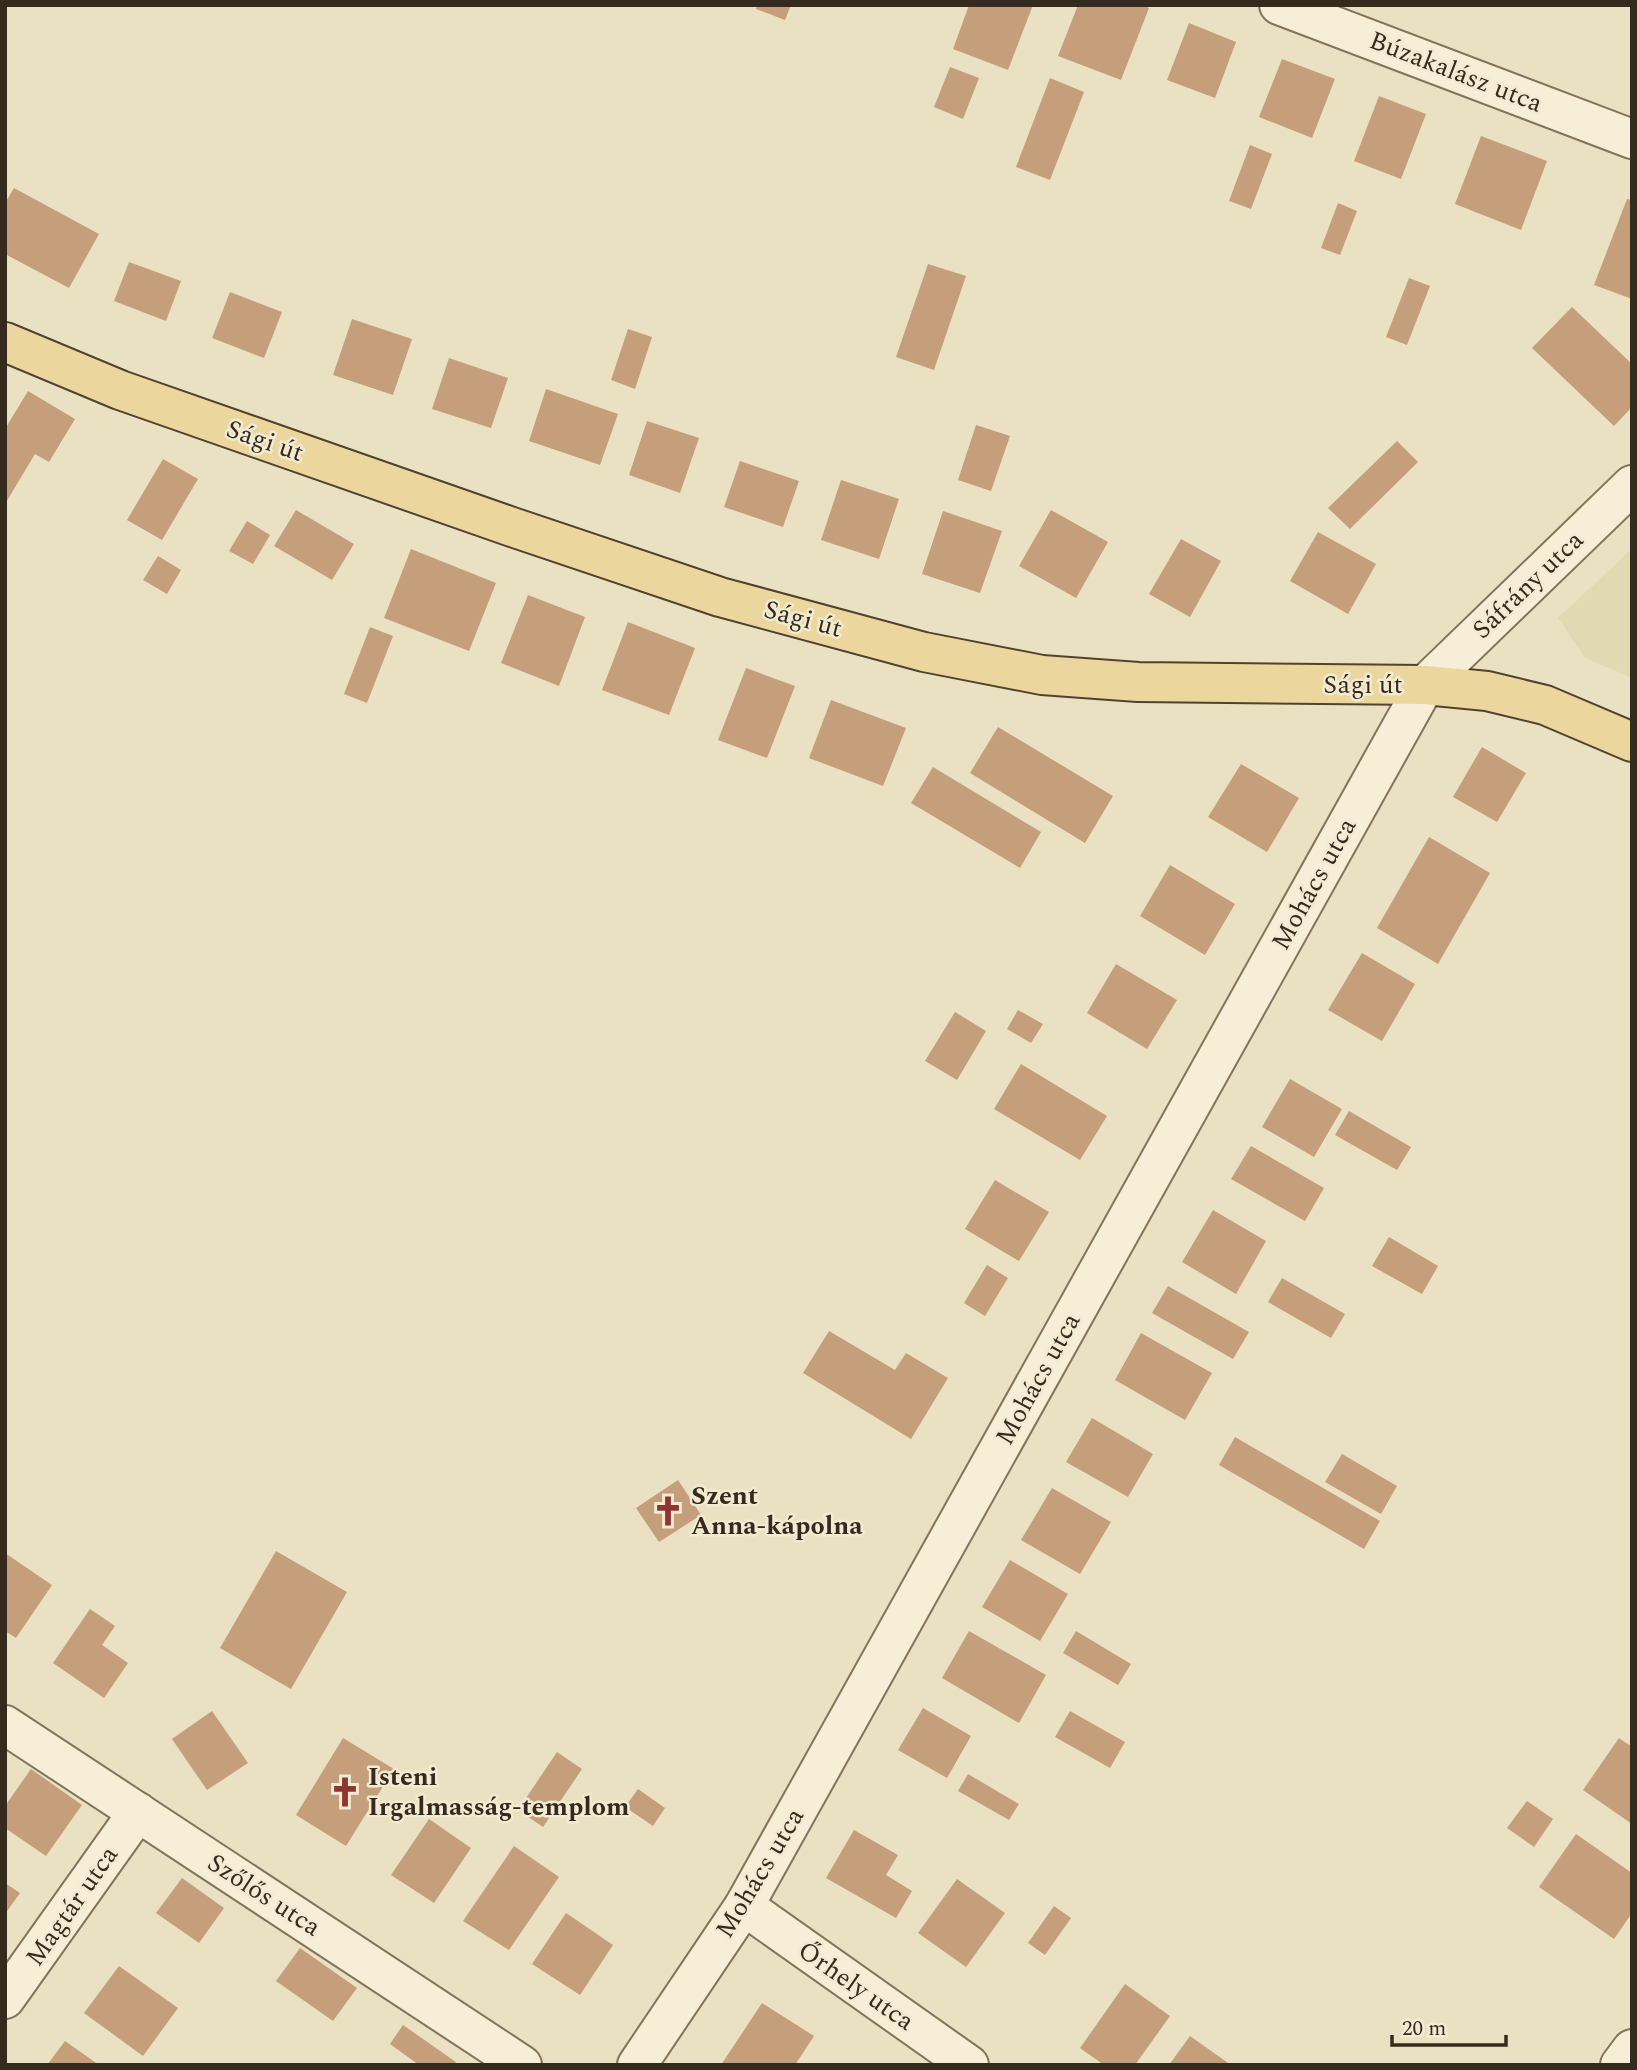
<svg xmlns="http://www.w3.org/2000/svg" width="1637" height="2070" font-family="Spectral,serif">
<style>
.farmland{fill:#dfdab1}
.building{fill:#c59e7c}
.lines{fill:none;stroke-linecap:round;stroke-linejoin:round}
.minor-casing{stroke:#83735c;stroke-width:42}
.major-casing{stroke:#51412f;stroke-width:42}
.minor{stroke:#f6eed6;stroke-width:38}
.major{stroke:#ebd79e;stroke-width:38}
.labels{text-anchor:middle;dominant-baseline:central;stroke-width:5;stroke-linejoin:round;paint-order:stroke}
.street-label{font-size:26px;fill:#342a1e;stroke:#f2ebd2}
.poi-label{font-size:26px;font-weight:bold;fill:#342a1e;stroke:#f2ebd2;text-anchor:start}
</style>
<rect width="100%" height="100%" fill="#eae1c3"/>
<!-- farmland -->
<path class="farmland" d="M1632,549V678L1585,658L1558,618Z"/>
<!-- building -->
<g class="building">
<path d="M757,5H791L785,20L756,9Z"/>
<path d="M969,5H1033L1008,70L953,49Z"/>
<path d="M1078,5H1143L1149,8L1121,80L1058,56Z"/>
<path d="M1189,23L1236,42L1215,98L1167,80Z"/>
<path d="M1282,59L1335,79L1312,138L1259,117Z"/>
<path d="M950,67L979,78L963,119L934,107Z"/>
<path d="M1050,78L1084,92L1050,180L1016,167Z"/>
<path d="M1379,96L1426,114L1401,179L1354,161Z"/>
<path d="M1481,136L1547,161L1521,230L1455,204Z"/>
<path d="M1250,145L1272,154L1251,209L1229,201Z"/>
<path d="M14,188L99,234L69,288L5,254V203Z"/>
<path d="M1627,199L1632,200V299L1594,285Z"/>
<path d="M1338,203L1357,211L1340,255L1321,248Z"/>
<path d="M129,262L181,281L166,321L114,301Z"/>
<path d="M928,264L966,276L934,370L896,357Z"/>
<path d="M1409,278L1430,286L1407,345L1386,337Z"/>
<path d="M230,292L282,312L264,358L212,338Z"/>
<path d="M1572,307L1632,364V407L1614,426L1532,348Z"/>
<path d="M352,319L412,339L393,395L333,375Z"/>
<path d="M628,329L652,337L635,389L611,380Z"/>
<path d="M449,358L508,378L491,428L432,409Z"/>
<path d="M546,389L618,414L600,465L529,441Z"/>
<path d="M28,391L75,419L49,462L35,454L5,504V429Z"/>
<path d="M647,421L699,438L680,493L629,475Z"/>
<path d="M976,425L1010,436L991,491L958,480Z"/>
<path d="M1397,441L1418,462L1350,529L1328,508Z"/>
<path d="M163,459L198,479L162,540L127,520Z"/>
<path d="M740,461L799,481L783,527L724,507Z"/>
<path d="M841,480L899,499L879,559L821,540Z"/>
<path d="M296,510L354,544L332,580L274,546Z"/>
<path d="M1051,510L1108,542L1076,598L1019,566Z"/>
<path d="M943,511L1002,531L980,593L922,574Z"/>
<path d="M247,521L270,535L253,564L229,551Z"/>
<path d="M1318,532L1376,564L1348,614L1290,581Z"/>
<path d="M1181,539L1221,561L1190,617L1149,594Z"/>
<path d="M411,549L496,583L469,651L384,618Z"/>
<path d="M158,556L181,570L167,594L143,580Z"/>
<path d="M528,595L585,617L559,686L501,663Z"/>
<path d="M628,622L695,648L669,715L602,690Z"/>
<path d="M370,627L393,636L367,703L344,694Z"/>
<path d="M746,668L795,686L767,758L718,740Z"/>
<path d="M831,700L906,728L883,786L809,758Z"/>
<path d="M998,727L1113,796L1085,843L970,773Z"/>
<path d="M1482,747L1526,773L1497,822L1453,797Z"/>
<path d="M1241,764L1299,798L1267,852L1208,817Z"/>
<path d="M933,767L1041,832L1020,868L911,803Z"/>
<path d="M1429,837L1490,873L1438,964L1377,928Z"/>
<path d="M1170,865L1235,904L1205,955L1140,916Z"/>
<path d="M1362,953L1415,984L1382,1041L1328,1010Z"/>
<path d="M1116,964L1177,1000L1147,1049L1087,1013Z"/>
<path d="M1018,1010L1043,1024L1031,1043L1007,1029Z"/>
<path d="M955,1012L986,1031L957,1080L925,1061Z"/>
<path d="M1021,1064L1107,1116L1080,1160L994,1109Z"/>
<path d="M1290,1079L1342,1109L1314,1157L1262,1127Z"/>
<path d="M1349,1111L1411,1147L1397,1170L1335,1135Z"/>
<path d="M1251,1146L1324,1188L1305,1221L1231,1179Z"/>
<path d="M995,1180L1049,1212L1019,1261L965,1229Z"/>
<path d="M1213,1210L1266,1241L1236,1294L1182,1262Z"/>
<path d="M1389,1237L1438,1266L1422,1294L1372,1266Z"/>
<path d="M987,1265L1008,1278L985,1316L964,1303Z"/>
<path d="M1282,1278L1345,1314L1331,1338L1268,1302Z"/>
<path d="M1168,1286L1249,1332L1233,1359L1152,1313Z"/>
<path d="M829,1331L895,1370L906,1353L948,1378L911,1439L803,1373Z"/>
<path d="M1141,1333L1212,1373L1185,1420L1115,1380Z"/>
<path d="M1092,1418L1153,1454L1128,1497L1066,1462Z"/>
<path d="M1235,1437L1380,1521L1364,1549L1219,1465Z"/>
<path d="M1342,1454L1397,1486L1381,1514L1325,1482Z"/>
<path d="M678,1480L701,1515L659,1542L636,1508Z"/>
<path d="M1052,1488L1111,1522L1080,1574L1021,1540Z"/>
<path d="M276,1551L347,1592L291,1689L220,1648Z"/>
<path d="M5,1553L52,1585L16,1638L5,1631Z"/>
<path d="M1010,1560L1068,1594L1040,1641L982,1607Z"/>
<path d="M90,1609L115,1626L102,1645L128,1663L104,1698L53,1663Z"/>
<path d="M969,1631L1046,1675L1019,1723L942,1678Z"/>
<path d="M1076,1631L1131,1664L1118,1685L1063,1653Z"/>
<path d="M923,1708L971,1736L947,1778L898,1750Z"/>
<path d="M212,1711L248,1763L207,1790L172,1739Z"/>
<path d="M1070,1711L1125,1742L1110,1768L1055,1737Z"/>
<path d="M343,1738L394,1769L346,1846L296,1815Z"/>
<path d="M1619,1738L1632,1747V1824L1583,1790Z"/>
<path d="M557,1752L582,1769L543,1827L518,1810Z"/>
<path d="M31,1769L82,1805L46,1856L5,1828V1806Z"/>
<path d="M968,1774L1019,1804L1009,1820L958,1791Z"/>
<path d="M638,1789L665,1808L653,1826L625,1807Z"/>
<path d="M1527,1801L1553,1819L1534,1847L1507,1828Z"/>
<path d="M429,1819L471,1848L434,1903L391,1875Z"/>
<path d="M854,1830L898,1855L886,1875L912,1891L896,1918L826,1878Z"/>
<path d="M1576,1834L1632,1873V1913L1614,1939L1539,1887Z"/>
<path d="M514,1846L559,1877L509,1950L463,1921Z"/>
<path d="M182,1878L224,1908L199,1943L156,1913Z"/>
<path d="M957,1879L1005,1913L966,1967L918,1933Z"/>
<path d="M5,1883L20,1893L5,1914Z"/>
<path d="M1054,1906L1071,1918L1045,1955L1028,1943Z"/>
<path d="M566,1913L613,1945L580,1995L532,1964Z"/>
<path d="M300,1948L357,1988L333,2021L276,1981Z"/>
<path d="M119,1966L178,2008L143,2056L84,2013Z"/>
<path d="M1125,1984L1170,2016L1135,2065H1104L1080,2048Z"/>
<path d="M762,2003L814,2036L795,2065H721Z"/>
<path d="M403,2025L456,2062L454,2065H419L390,2044Z"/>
<path d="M1190,2036L1231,2065H1169Z"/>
<path d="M65,2041L99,2065H47Z"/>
</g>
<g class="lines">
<!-- minor casing -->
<g class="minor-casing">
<g id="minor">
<path d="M1279,5L1632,139"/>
<path d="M5,1725L522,2065"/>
<path d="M744,1906L969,2065"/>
<path d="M5,1999L138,1812"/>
<path d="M637,2065L744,1906L1425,685L1632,485"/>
<path d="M1620,2065L1632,2049"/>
</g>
</g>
<!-- major casing -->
<g class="major-casing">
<path id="major" d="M5,342L120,390L512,527L720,597L924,652L1042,675L1138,682L1425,685L1487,691L1545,705L1632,742"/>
</g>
<!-- minor -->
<use href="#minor" class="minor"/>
<!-- major -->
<use href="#major" class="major"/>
</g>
<!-- icons -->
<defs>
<g id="church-bare" transform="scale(2.415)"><path d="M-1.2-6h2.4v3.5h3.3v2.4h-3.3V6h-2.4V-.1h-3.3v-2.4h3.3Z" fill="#8d3530" stroke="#f2ebd2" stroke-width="2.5" paint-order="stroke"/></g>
</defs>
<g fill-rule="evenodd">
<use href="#church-bare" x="668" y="1511"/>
<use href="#church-bare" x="345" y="1792"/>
</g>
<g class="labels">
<!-- street labels -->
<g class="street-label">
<text transform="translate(1456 72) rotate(21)">Búzakalász utca</text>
<text transform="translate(265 441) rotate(19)">Sági út</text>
<text transform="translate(1528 585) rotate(-44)">Sáfrány utca</text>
<text transform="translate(803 619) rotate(15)">Sági út</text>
<text x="1363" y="685">Sági út</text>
<text transform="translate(1314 884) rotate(-61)">Mohács utca</text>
<text transform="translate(1038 1379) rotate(-61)">Mohács utca</text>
<text transform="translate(760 1873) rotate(-59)">Mohács utca</text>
<text transform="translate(264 1895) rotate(33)">Szőlős utca</text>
<text transform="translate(72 1906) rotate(-55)">Magtár utca</text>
<text transform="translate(856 1986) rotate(35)">Őrhely utca</text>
</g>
<!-- poi labels -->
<g class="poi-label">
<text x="691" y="1496">Szent<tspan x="691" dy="30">Anna-kápolna</tspan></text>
<text x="368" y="1777">Isteni<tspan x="368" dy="30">Irgalmasság-templom</tspan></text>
</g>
</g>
<!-- border -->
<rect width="1637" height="2070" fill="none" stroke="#342a1e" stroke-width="14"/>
<!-- scale -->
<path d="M1392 2035v10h114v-10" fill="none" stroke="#342a1e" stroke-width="3.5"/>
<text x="1402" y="2035" font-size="21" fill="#342a1e" stroke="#f2ebd2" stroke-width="5" paint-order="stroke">20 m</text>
</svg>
